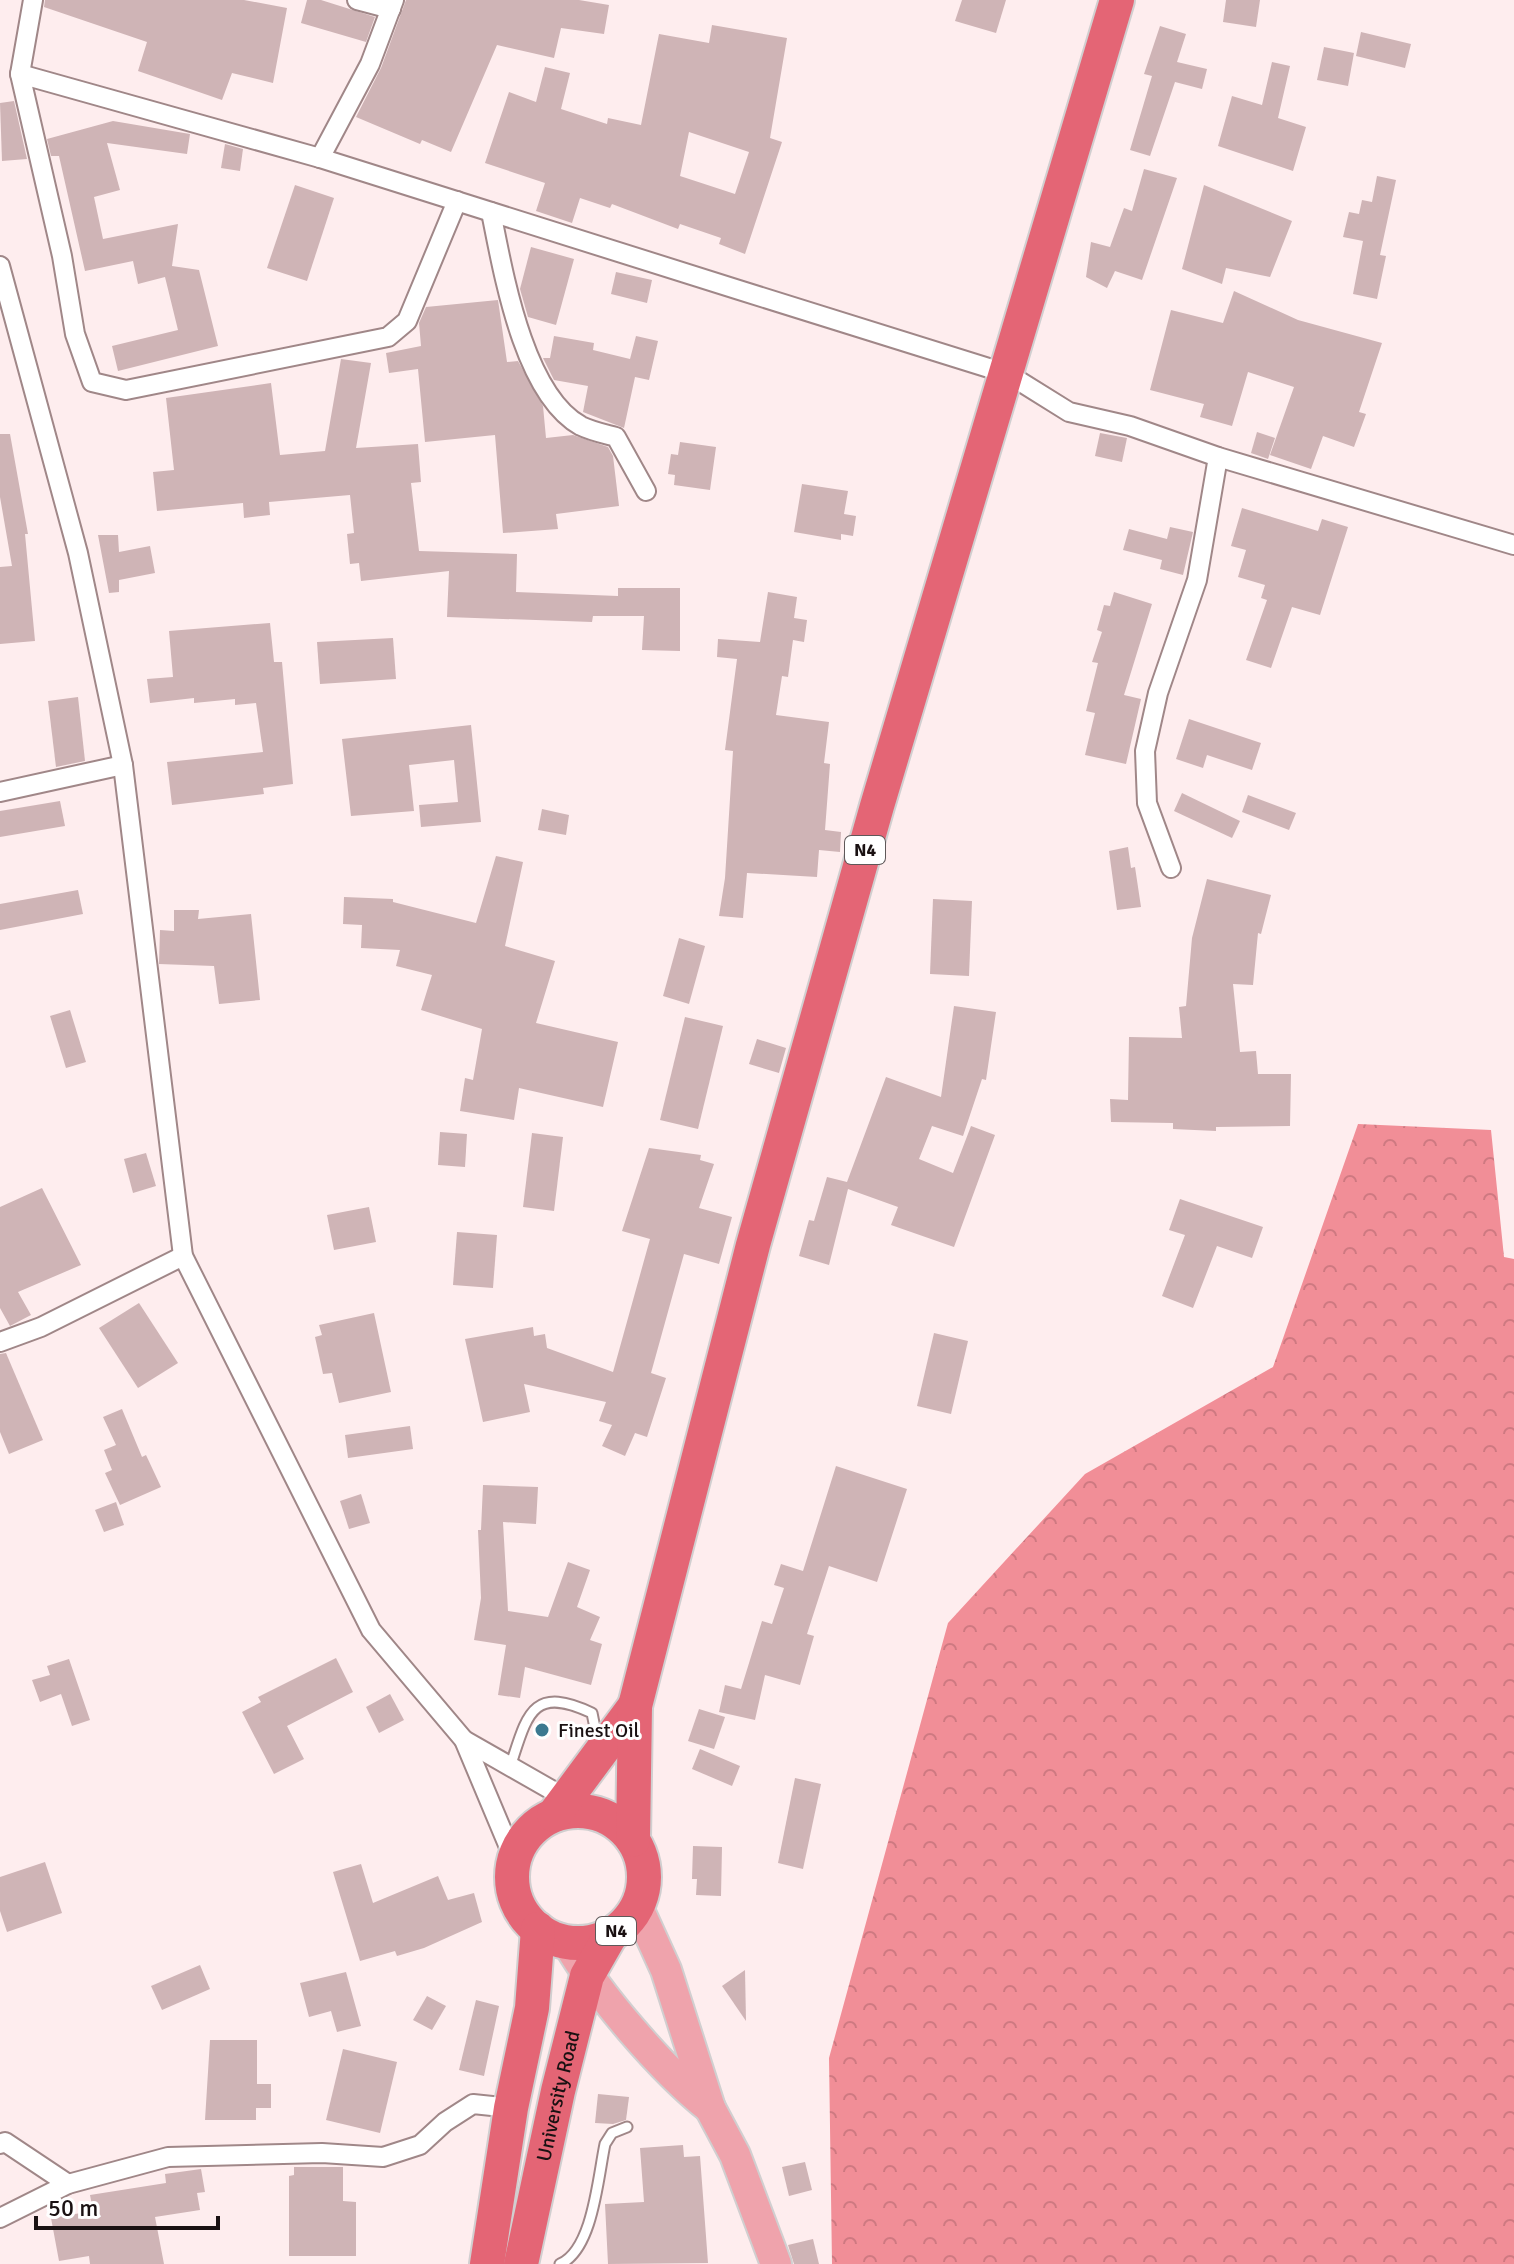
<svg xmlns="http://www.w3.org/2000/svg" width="1514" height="2264" font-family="Signika,sans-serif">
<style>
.forest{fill:url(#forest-crowns)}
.building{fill:#cfb4b6;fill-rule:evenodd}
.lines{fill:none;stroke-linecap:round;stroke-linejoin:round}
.lane-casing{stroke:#a08788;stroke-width:13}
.street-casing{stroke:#a08788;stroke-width:22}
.primary-casing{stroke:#d1cfd0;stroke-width:34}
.highway-casing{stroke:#d1cfd0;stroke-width:38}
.lane{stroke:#fff;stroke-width:9}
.street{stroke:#fff;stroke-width:18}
.primary{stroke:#efa3ac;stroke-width:30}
.highway{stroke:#e46575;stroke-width:34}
.poi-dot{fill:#3c7990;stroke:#fff;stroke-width:3}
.labels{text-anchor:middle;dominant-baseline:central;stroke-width:6;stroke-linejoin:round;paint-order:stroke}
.shield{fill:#fff;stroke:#5f5859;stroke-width:2}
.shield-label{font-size:18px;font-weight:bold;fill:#1a1112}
.poi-label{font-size:20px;fill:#1a1112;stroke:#fff;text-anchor:start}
.street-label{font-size:20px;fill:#1a1112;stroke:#fff}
</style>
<defs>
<pattern id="forest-crowns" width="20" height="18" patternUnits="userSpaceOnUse" patternTransform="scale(2)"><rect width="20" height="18" fill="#f18e97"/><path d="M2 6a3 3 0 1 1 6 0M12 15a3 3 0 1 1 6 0" fill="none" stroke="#ce7981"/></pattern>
</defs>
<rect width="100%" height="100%" fill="#feedee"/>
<!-- forest -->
<path class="forest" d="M1358,1124L1491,1130L1504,1257L1514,1259V2264H832L829,2058L948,1623L1085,1474L1273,1367Z"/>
<!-- building -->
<g class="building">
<path d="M45,0H244L287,8L273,83L232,73L222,100L138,71L147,42L44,7Z"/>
<path d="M307,0H321L375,17L366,42L301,23Z"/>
<path d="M406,0H579L609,5L604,34L561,28L554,58L497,45L451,152L422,140L420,144L356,117L381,68Z"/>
<path d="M962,0H1006L996,33L955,21Z"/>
<path d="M1226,0H1260L1256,27L1223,22Z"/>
<path d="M712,25L787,38L770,138L782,142L745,254L719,244L721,238L680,224L678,229L612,204L610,208L580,198L572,223L536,211L545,183L485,163L509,92L536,102L545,67L570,73L561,109L607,124L608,118L641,125L659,34L709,43ZM689,132L749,152L735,194L680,176Z"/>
<path d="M1160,26L1186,34L1177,62L1207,69L1202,89L1175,82L1150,156L1130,150L1152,76L1144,74Z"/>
<path d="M1361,32L1411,44L1405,68L1356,56Z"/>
<path d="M1324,47L1354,53L1348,86L1317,80Z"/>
<path d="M1272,62L1290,66L1278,118L1306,127L1293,171L1218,146L1232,96L1262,105Z"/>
<path d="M14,101L27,159L2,161L0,103Z"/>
<path d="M113,121L190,134L187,154L107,143L120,190L94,197L103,239L178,224L172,266L199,270L218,346L118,371L112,346L178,330L165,277L138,284L133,261L85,271L59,156H51L47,139Z"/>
<path d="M225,144L243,149L240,171L221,168Z"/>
<path d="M1144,169L1177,178L1142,280L1115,271L1107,288L1086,277L1091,242L1110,247L1124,208L1132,211Z"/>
<path d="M1377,176L1396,180L1380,255L1386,256L1377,299L1353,294L1363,241L1343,237L1349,212L1359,214L1362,200L1372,202Z"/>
<path d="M295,185L334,198L307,281L267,268Z"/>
<path d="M1204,185L1292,221L1270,277L1226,268L1222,284L1182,269Z"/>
<path d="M531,247L574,259L556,325L528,317L520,289Z"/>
<path d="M616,272L652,280L647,303L611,294Z"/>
<path d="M1234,291L1298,320L1382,343L1359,412L1366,414L1354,447L1323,436L1311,469L1270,455L1294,387L1248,372L1232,426L1200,417L1204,404L1150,390L1171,310L1223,323Z"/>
<path d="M498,300L507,362L518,361L543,406L546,438L573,435L608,447L613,456L619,506L556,514L558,529L503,533L495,435L425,442L418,369L389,373L386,353L421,346L419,323L426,307Z"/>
<path d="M554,336L594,343L593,350L630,359L636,336L658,341L649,380L635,377L624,428L583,412L588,386L554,380L543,358H550Z"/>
<path d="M341,359L371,363L356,448L418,444L421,482L411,483L419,551L517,554L516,592L618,596V588H680V651L642,650L644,616H593L592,622L447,617L449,571L361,581L359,563L350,564L347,534L354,533L350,495L269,502L270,515L244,518L243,503L157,511L153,472L174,470L166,398L271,383L280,455L325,451Z"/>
<path d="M1257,432L1275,438L1268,459L1251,453Z"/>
<path d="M1100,433L1127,438L1122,462L1095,456Z"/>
<path d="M0,434H10L28,534H25L35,641L0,644V567L12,566L0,497Z"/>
<path d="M680,442L716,447L710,490L674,485L675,475L668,474L671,454L678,455Z"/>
<path d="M802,484L848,491L844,514L856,516L853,536L841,534V540L794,532Z"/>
<path d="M1242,508L1318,531L1322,519L1348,527L1320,615L1292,607L1271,668L1246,660L1267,600L1261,598L1265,585L1238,577L1246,550L1231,546Z"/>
<path d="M1170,527L1193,532L1183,575L1160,569L1162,560L1123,550L1129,529L1167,539Z"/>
<path d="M98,535H118L119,552L150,546L155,573L119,580V592L109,593Z"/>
<path d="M768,592L797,597L794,618L807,620L804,642L793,640L788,677L782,676L776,715L829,722L824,763L830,764L825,830L841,832L840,852L819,850L817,877L747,873L743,918L719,916L725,878L733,751L725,750L737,659L717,657L718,639L760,642Z"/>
<path d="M1114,592L1152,604L1124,695L1141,699L1126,764L1085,755L1095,713L1086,711L1098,663L1092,662L1102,632L1097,630L1104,605L1110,606Z"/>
<path d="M270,623L274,662H282L293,784L263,788L264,794L172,805L167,762L263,752L256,703L235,705V699L194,703V698L150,703L147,679L173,677L169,631Z"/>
<path d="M393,638L396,679L320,684L317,642Z"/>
<path d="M78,697L85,761L56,767L48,701Z"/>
<path d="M1189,719L1261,743L1252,770L1207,755L1203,768L1176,759Z"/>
<path d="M471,725L481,822L421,827L419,805L458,802L454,760L409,765L414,811L351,816L342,739Z"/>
<path d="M1182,793L1240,821L1232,838L1174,811Z"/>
<path d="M1248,795L1296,813L1289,830L1242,812Z"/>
<path d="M60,801L65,826L0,837V811Z"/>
<path d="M542,809L569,815L566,835L538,830Z"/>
<path d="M1128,847L1131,868L1135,867L1141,907L1117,910L1109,851Z"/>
<path d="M496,856L523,862L505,946L555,961L536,1023L618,1042L603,1107L519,1088L514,1120L460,1111L465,1078L473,1080L482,1029L421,1010L432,975L396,966L400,950L361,948L362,925L343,924L344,897L393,899V902L476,923Z"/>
<path d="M1207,879L1271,895L1261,934L1258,933L1253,985L1233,984L1240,1052L1256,1051L1258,1074H1291L1290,1126L1216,1127V1131L1173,1129V1123L1111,1122L1110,1099L1128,1100L1129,1037L1182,1038L1179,1007L1186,1006L1192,938Z"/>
<path d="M78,890L83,914L0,930V904Z"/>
<path d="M933,899L972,901L969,976L930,974Z"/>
<path d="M174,910H199L198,919L251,914L260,1000L219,1004L214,966L159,964L160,930L174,931Z"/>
<path d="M679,938L705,946L689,1004L663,996Z"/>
<path d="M954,1006L996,1012L986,1080L982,1079L963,1136L932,1126L919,1159L953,1173L971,1126L995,1135L954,1247L891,1225L898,1207L848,1189L829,1265L799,1256L809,1220L814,1221L827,1177L847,1182L886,1077L941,1097Z"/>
<path d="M70,1010L86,1062L66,1068L50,1016Z"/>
<path d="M685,1017L723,1026L698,1129L660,1120Z"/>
<path d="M757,1039L786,1048L779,1073L749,1064Z"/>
<path d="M440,1132L467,1134L465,1167L438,1165Z"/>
<path d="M532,1133L563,1137L554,1211L523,1207Z"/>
<path d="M649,1148L701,1155L700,1160L714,1164L699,1208L732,1217L719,1264L684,1254L651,1373L666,1378L647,1437L635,1433L625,1456L602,1446L612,1425L599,1421L606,1402L524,1384L530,1412L483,1422L465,1339L533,1327L534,1336L545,1334L547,1348L613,1372L650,1239L622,1231Z"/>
<path d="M146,1153L156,1186L133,1193L124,1159Z"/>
<path d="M42,1188L81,1265L18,1292L31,1315L10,1326L0,1308V1207Z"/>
<path d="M1180,1199L1263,1227L1252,1258L1217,1246L1193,1308L1162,1296L1185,1235L1169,1230Z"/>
<path d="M369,1207L376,1242L334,1250L327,1215Z"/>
<path d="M457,1232L497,1235L493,1288L453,1285Z"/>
<path d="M139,1303L178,1363L138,1388L99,1328Z"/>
<path d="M374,1313L391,1392L339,1403L332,1373L323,1374L315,1337L322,1335L319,1325Z"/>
<path d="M934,1333L968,1341L951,1414L917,1406Z"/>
<path d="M6,1353L43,1440L9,1454L0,1432V1354Z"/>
<path d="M122,1409L142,1457L146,1455L161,1487L120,1505L105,1473L112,1470L104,1450L116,1445L103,1417Z"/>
<path d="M410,1426L413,1449L348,1458L345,1435Z"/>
<path d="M836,1466L907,1489L877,1582L829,1566L807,1634L814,1636L800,1685L765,1675L755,1720L719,1712L725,1685L741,1689L762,1621L772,1624L784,1588L774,1585L781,1564L803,1571Z"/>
<path d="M483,1485L538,1487L536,1524L503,1522L508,1611L548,1617L568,1562L590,1570L577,1607L600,1617L590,1640L602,1644L591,1685L525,1667L520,1698L498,1695L506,1645L474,1640L481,1598L478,1530H481Z"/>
<path d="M361,1494L370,1523L349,1529L340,1501Z"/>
<path d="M116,1502L124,1525L104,1532L95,1510Z"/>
<path d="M336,1658L353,1692L287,1726L304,1759L274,1774L242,1712L261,1702L258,1697Z"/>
<path d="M69,1659L90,1720L72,1726L61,1694L40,1702L32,1680L50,1675L47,1666Z"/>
<path d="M390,1694L404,1720L379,1733L366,1707Z"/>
<path d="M699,1709L725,1717L714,1749L688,1741Z"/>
<path d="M700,1749L740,1766L732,1786L692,1769Z"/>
<path d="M795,1778L821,1784L803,1869L778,1863Z"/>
<path d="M693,1846L722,1847L721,1896L696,1895L697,1879H692Z"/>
<path d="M45,1862L62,1913L7,1932L0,1911V1877Z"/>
<path d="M361,1864L373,1903L438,1876L448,1900L474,1893L482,1922L424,1948L397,1956L395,1951L360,1961L333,1872Z"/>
<path d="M200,1965L210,1989L162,2010L151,1986Z"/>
<path d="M745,1970L746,2021L722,1986Z"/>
<path d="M346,1972L361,2026L337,2032L331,2011L309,2017L300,1983Z"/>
<path d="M427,1996L446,2006L432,2030L413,2020Z"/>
<path d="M476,2000L499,2006L484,2076L459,2070Z"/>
<path d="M210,2040H257V2084H271V2108H256V2120H205Z"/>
<path d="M343,2049L397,2062L380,2133L326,2120Z"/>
<path d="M598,2094L629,2097L626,2120L613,2124L595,2123Z"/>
<path d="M683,2145L684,2157L700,2156L708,2263L608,2264L605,2204L644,2202L640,2148Z"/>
<path d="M805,2162L812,2190L789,2196L782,2167Z"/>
<path d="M294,2167H343V2201L356,2202V2256H289V2176L294,2175Z"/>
<path d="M201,2169L205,2192L197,2193L200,2210L155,2217L164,2264H90L89,2256L59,2261L51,2218L93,2211L90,2195L166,2183L165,2174Z"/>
<path d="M813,2239L819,2264H794L788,2245Z"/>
</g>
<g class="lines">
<!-- lane casing -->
<g class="lane-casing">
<g id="lane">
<path d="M510,1767C527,1716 531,1684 592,1713L597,1738"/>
<path d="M560,2264C593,2250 598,2177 605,2144L612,2133L627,2127"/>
</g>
</g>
<!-- street casing -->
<g class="street-casing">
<g id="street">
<path d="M33,0L20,74L62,256L75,334L92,382L126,390L388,337L407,321L457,201"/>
<path d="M357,0L391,9"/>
<path d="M20,74L320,158L739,290L1008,374L1069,412L1130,426L1218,457L1514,545"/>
<path d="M320,158L370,64L394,0"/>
<path d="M491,212C503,271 523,394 581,426C591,431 605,434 616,437L646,491"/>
<path d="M0,266L78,553L123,765L183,1256L371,1630L464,1740L514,1859"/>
<path d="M0,792L123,765"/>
<path d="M1171,868L1147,803L1145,751L1158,693L1197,580L1218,457"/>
<path d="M0,1342L41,1327L183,1256"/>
<path d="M464,1740L590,1812"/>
<path d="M0,2144L5,2142L68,2184"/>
<path d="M0,2218L68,2184L168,2157L322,2153L383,2157L420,2145L445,2122L473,2104L511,2108"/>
</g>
</g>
<!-- primary casing -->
<g class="primary-casing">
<g id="primary">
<path d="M637,1906L666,1970L710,2108L735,2155L776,2264"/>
<path d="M567,1942C598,1995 662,2070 710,2108"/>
</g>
</g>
<!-- highway casing -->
<g class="highway-casing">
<g id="highway">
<circle cx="578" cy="1877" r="66"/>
<path d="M554,1815L635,1706"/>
<path d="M633,1840L635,1706L753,1245L877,806L1117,0"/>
<path d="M487,2264L511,2108L532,2008L538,1929"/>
<path id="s1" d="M521,2264L558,2091L587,1976L611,1934"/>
</g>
</g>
<!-- lane -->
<use href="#lane" class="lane"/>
<!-- street -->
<use href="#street" class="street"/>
<!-- primary -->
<use href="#primary" class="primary"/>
<!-- highway -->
<use href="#highway" class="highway"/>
</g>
<!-- markers -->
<circle class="poi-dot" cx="542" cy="1730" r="8"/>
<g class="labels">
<!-- shield labels -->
<g class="shield">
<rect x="845" y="836" width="40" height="28" rx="6"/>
<rect x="596" y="1917" width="40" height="28" rx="6"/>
</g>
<g class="shield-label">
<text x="865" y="850">N4</text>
<text x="616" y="1931">N4</text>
</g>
<!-- poi labels -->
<g class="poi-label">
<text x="558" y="1730">Finest Oil</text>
</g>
<!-- street labels -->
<g class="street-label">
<text stroke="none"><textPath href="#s1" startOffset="172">University Road</textPath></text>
</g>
</g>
<!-- scale -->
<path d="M36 2216v12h182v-12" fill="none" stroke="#1a1112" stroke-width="4"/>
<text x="48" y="2216" font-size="24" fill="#1a1112" stroke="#ffffff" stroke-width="6" paint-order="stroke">50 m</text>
</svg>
